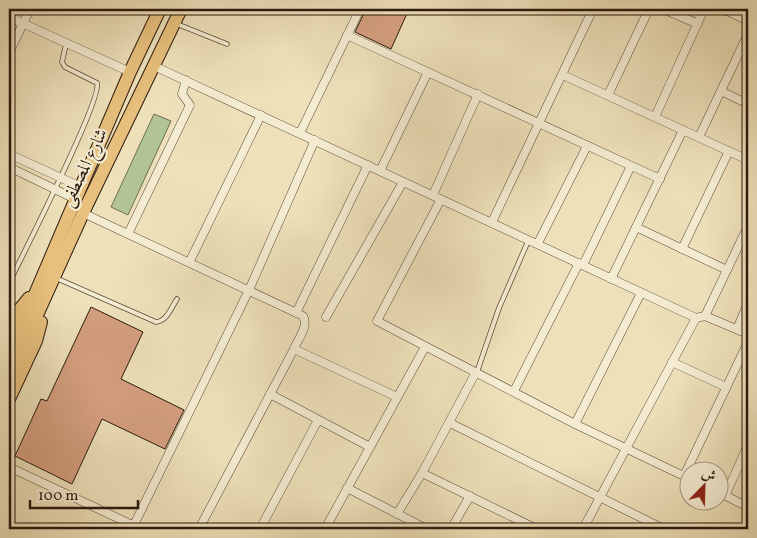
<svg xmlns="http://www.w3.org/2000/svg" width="757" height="538" font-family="Vollkorn,Amiri,serif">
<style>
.green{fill:#b2c495;stroke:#6e6e52}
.building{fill:#d49f7f;stroke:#2b190f}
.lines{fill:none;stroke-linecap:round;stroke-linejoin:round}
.service-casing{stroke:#5c4b3a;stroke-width:5.5}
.minor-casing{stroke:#5c4b3a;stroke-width:9}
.trunk-casing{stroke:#2b190f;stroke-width:14}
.service{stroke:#f4ecd2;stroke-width:4}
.minor{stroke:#f4ecd2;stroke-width:8}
.trunk{stroke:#e7c07d;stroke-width:12}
.labels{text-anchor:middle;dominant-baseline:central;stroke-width:4.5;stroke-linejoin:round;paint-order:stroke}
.street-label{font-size:18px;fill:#2b190f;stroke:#f4ecd2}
</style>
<rect width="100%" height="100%" fill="#eee1ba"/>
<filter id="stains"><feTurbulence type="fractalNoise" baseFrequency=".004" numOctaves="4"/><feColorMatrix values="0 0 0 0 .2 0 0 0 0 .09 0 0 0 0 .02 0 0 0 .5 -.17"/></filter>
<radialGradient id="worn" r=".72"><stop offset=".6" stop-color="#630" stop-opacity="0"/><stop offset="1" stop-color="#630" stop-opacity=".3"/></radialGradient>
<!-- green -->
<path class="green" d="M154,114L171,121L128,215L111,207Z"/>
<!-- building -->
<g class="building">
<path d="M366,9H409L391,49L355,32Z"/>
<path d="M91,307L143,332L121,379L184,410L165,449L102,419L72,484L15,456L41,399L47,401Z"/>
</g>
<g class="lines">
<!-- service casing -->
<g class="service-casing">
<g id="service">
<path d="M177,24L227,44"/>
<path d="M56,278L156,322C167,321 171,308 177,299"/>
<path d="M9,283C21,258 103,98 97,83L65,67L62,62L66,44"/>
<path d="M477,372L499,308L529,239"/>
</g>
</g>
<!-- minor casing -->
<g class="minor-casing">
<g id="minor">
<path d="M663,9L698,24"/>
<path d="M723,9L748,21"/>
<path d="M9,17L130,72"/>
<path d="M347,35L660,179"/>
<path d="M9,53L30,9"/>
<path d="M154,66L696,318L705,316L748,226"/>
<path d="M563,75L748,160"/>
<path d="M721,91L748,104"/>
<path d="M608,95L649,9"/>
<path d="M655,117L704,9"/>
<path d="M300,133L360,9"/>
<path d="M699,137L748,34"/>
<path d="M9,154L81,187"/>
<path d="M9,167L75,199"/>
<path d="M380,171L428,72"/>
<path d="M433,195L478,94"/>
<path d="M441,199L377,321L575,424L690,479"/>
<path d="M83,213L303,316C309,326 298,339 294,349L199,529"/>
<path d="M492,222L593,9"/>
<path d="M636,227L727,270"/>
<path d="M128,234L190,105L182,94L186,80"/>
<path d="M538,243L587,146"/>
<path d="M682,249L729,151"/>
<path d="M190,261L261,115"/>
<path d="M583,265L631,166"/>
<path d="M611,279L683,130"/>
<path d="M296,313L368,165"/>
<path d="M705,316L748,334"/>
<path d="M326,317L403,182"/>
<path d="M737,329L748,303"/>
<path d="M294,349L397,397"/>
<path d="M672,362L726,387"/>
<path d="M514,391L579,263"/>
<path d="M270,394L370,447"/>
<path d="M450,423L664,529"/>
<path d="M575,424L641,293"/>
<path d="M9,467L141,529"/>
<path d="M422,473L537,529"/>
<path d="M684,476L748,342"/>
<path d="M347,488L427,529"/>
<path d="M720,493L748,507"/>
<path d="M725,496L748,445"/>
<path d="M397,514L422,473L476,372"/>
<path d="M132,529L249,290L315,140"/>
<path d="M260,529L318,420"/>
<path d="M325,529L425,347"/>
<path d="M451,529L470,496"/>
<path d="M583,529L696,318"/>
</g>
</g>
<!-- trunk casing -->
<g class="trunk-casing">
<g id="trunk">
<path d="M9,329L20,309L29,298"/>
<path d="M9,355L130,72L160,9"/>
<path d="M9,377L83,213L181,9"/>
<path d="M9,399L36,341L41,322"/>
</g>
</g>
<!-- service -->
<use href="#service" class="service"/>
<!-- minor -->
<use href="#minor" class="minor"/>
<!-- trunk -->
<use href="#trunk" class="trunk"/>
</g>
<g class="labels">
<!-- street labels -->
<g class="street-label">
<text transform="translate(85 168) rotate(-64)">شارع المصطفى</text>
</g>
</g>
<!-- margin -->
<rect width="757" height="538" fill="none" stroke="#eee1ba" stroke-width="30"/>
<rect x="10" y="10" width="737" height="518" fill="none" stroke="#2b190f" stroke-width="2.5"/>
<rect x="15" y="15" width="727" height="508" fill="none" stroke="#2b190f"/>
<!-- north arrow -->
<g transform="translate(704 486) rotate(23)"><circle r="24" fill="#f4ecd2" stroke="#a49884"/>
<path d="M0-4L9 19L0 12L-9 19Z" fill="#8f2418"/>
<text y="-8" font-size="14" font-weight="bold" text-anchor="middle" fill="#2b190f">ش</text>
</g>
<!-- scale -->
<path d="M30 500v8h108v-8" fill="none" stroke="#2b190f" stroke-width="2.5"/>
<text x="38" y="500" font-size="15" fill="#2b190f" stroke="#f4ecd2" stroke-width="4" paint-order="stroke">100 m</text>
<rect width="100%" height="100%" filter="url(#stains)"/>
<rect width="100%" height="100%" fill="url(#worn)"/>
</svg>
